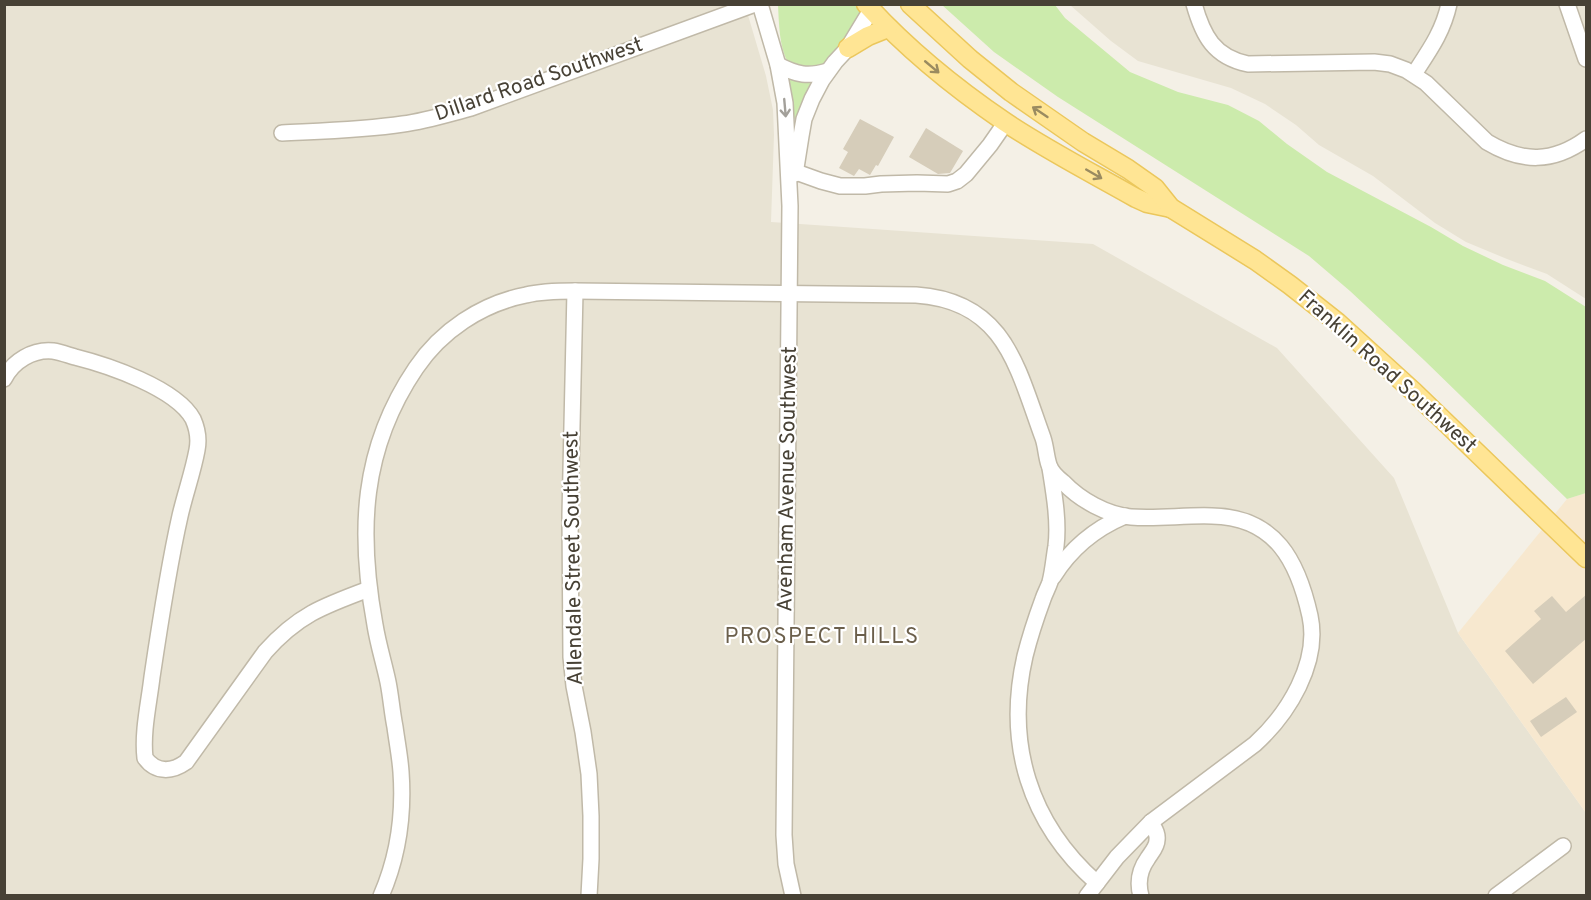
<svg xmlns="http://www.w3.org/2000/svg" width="1591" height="900" font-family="Overpass,sans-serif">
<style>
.residential{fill:#e8e3d3}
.commercial{fill:#f7e8cf}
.green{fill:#ccebac}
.building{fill:#d6cdba}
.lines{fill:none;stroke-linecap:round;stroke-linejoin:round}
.minor-casing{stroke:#c0b9a8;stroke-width:18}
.major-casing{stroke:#ebc75c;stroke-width:21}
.minor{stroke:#fff;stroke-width:15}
.major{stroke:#ffe594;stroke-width:18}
.oneway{stroke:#9a8b60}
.oneway2{stroke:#a3a09a}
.labels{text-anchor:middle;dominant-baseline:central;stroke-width:4.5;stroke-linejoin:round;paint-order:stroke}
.street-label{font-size:21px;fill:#474135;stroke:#fff}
.neighbourhood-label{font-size:22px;letter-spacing:1.5px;fill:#6b5f4b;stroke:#fff}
</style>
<rect width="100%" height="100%" fill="#f4f0e6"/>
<!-- residential -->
<g class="residential">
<path d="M5,5H745L766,76L773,110L774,135L771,222L1093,244L1277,348L1394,478L1458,633L1586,813V895L5,896Z"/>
<path d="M1070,5H1586V299L1547,274L1507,259L1466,242L1435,223L1373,176L1319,145L1296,125L1265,104L1231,88L1138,61L1111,41Z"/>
</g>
<!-- commercial -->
<path class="commercial" d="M1586,493V813L1458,633L1567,499Z"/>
<!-- green -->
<g class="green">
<path d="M778,5H855L863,13L861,20L823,66L814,71L788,63C779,46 779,23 778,5Z"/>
<path d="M942,5H1055L1065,18L1130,72L1178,92L1228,105L1259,121L1287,144L1327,172L1431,227L1463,246L1503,265L1545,281L1586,307V493L1567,499L1424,360L1350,291L1309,256L1058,97L994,52Z"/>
<path d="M788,75L814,80L806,94L796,119L793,118Z"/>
</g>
<!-- building -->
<g class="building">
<path d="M860,119L894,137L878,166L876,165L870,175L859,169L854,176L839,168L848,152L843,149Z"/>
<path d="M926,128L963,151L950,173L938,174L909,157Z"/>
<path d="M1587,594V638L1533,684L1505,651L1541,619L1534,611L1552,596L1566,612Z"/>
<path d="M1566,697L1577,712L1541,737L1530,721Z"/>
</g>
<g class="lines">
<!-- minor casing -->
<g class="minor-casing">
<g id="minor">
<path d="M760,4L778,65L785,103L790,206L784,835L786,864L793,896"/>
<path d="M1194,4C1203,36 1214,57 1248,64L1374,62L1390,64L1406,70L1426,83L1487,142C1522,163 1553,163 1586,139"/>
<path d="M1567,4L1586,59"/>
<path d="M778,65C797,75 808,77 828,71"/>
<path d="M1414,74C1429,51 1443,32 1449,4"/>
<path d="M282,133C322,131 363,130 403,124C426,121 448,114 471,108L755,4"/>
<path d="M796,172L821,181L840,186H865L881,184L917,183L948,184L957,181L966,174L990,145L1006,122"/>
<path d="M795,174L801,136L804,119L812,99L822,80L835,62L848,48L871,10L872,4"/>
<path d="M575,291L570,515L571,657L574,686L583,732L589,774L591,816V859L589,896"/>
<path d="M4,379C13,361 33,349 53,351C60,352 68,355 75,357C107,365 176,388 193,419C197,428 199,440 197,450C193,472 185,494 180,516C168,569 160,623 152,677C149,703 142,732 145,758C156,773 172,772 186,762L265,652C298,615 323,606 369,589"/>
<path d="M1050,468C1054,493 1059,521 1056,546C1054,557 1053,571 1050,582C1048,588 1045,593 1043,599C1036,618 1030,636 1025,656C1005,743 1029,823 1097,883"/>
<path d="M1053,577C1071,548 1094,529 1125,516"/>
<path d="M381,896C398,857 404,814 401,772C400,757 397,742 395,727C392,712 391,697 388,682C384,663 378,644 375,625C358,532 361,449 416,368C441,331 481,304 526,295C542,291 559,291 575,291L916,295C1005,301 1017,367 1043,438C1046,447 1046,456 1049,465C1051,471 1058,478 1063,482C1080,500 1107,515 1131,517C1158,519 1185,515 1212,516C1276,517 1298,562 1310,616C1320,663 1288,714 1255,744L1151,822L1117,857L1087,896"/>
<path d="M1141,896C1137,882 1140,869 1148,858C1151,853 1157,847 1157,840C1158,833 1154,828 1151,822"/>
<path d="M1496,896L1563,846"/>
</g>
</g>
<!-- major casing -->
<g class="major-casing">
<g id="major">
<path d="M866,4C907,49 955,88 1005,122C1047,150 1092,173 1136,198L1147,203L1171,208"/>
<path d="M910,4L970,59L1011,92L1083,142L1128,169L1155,188L1171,208L1255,260L1290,285L1337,322L1414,392L1586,558"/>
<path d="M848,48L868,36L888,28"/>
</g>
</g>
<!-- minor -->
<use href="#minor" class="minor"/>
<!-- major -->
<use href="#major" class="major"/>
</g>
<!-- one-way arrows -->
<defs><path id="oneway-shaft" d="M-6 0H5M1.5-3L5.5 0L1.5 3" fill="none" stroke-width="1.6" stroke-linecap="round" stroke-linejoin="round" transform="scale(1.5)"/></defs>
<g class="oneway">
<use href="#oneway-shaft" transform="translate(932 67) rotate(40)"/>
<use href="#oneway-shaft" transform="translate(1040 112) rotate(-146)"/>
<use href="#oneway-shaft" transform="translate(1094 174) rotate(30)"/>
</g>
<use class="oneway2" href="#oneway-shaft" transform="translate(785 108) rotate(85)"/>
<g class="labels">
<!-- street labels -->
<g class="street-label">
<text transform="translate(539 80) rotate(-19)">Dillard Road Southwest</text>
<text transform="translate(1387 372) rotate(42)">Franklin Road Southwest</text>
<text transform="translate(788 479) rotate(-89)">Avenham Avenue Southwest</text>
<text transform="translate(574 558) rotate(-91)">Allendale Street Southwest</text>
</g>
<!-- neighbourhood labels -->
<g class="neighbourhood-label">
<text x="822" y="637">PROSPECT HILLS</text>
</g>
</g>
<!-- border -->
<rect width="1591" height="900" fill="none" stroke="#474135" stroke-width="12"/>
</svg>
